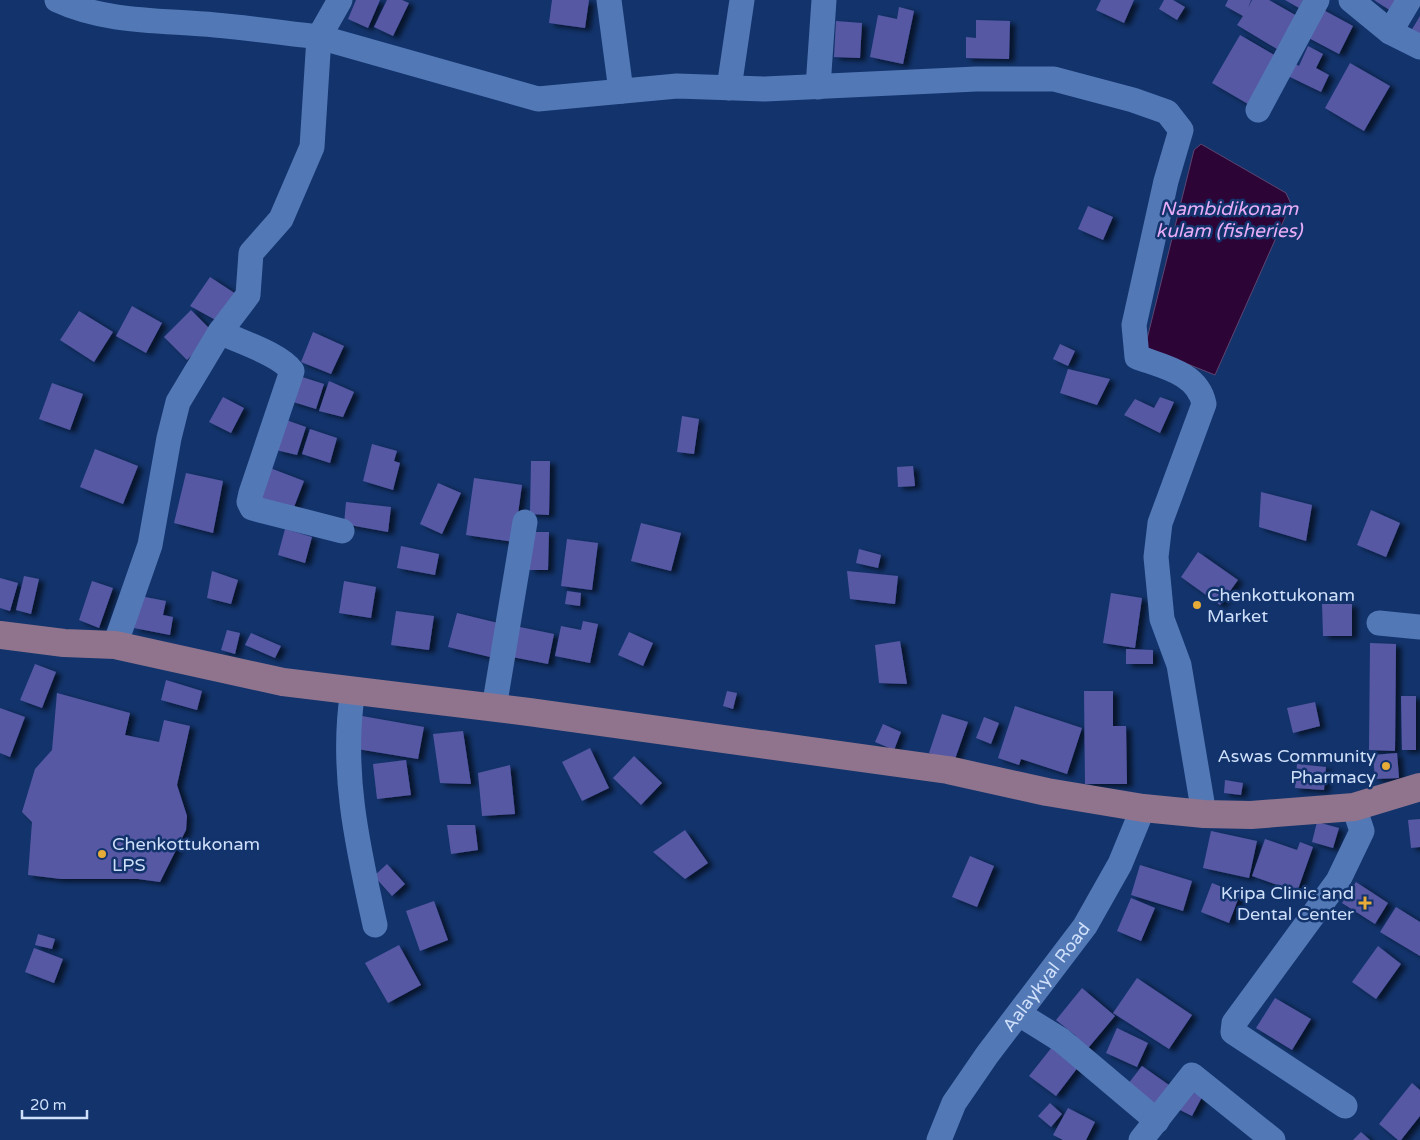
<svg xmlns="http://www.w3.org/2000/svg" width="1420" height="1140" font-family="'Varela Round',sans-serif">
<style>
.water{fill:#2d0436;stroke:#5d4671}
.building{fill:#5658a4;filter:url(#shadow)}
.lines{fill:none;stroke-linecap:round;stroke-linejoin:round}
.minor{stroke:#5378b6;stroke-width:25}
.major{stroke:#90748d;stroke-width:28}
.poi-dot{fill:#e7ac37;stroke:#12336b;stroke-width:2}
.labels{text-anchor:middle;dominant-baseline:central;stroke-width:5;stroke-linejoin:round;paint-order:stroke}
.poi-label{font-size:18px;fill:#cedffa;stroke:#12336b;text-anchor:start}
.street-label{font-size:18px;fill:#cedffa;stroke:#12336b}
.water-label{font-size:19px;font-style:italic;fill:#e8acf6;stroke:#12336b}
</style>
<defs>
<filter id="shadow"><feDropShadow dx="5.5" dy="3" stdDeviation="2.5" flood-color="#0009"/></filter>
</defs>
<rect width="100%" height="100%" fill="#12336b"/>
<!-- water -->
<path class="water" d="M1201,144L1286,193L1291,204L1215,375L1145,347L1194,150Z"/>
<!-- building -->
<g class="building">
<path d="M356,0H380L368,28L348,19Z"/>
<path d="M387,0H402L409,3L393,36L374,27Z"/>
<path d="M552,0H589L585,28L549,23Z"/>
<path d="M1101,0H1134L1124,23L1096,10Z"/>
<path d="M1164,0H1173L1185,7L1177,20L1159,9Z"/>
<path d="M1228,0H1251L1248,8L1252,0H1269L1297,16L1277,49L1237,25L1243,16L1225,6Z"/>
<path d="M1285,0H1303L1299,8Z"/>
<path d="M1374,0H1398L1391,11Z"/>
<path d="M899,7L914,11L903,64L870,57L878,15L897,19Z"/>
<path d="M1318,7L1353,26L1339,54L1303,35Z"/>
<path d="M1420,16V36L1411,31Z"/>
<path d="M976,20L1010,21L1009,59L966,58V37L976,38Z"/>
<path d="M836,21L862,23L860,58L834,57Z"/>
<path d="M1240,35L1276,56L1248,104L1212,83Z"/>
<path d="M1308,46L1323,54L1316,68L1329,75L1321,92L1288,76L1294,63L1299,66Z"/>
<path d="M1350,63L1390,86L1364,131L1325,108Z"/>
<path d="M1088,206L1113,217L1103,240L1078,229Z"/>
<path d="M210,277L239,296L221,323L190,306Z"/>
<path d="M132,306L162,323L146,353L116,336Z"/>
<path d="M191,310L214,333L187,360L164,337Z"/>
<path d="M79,311L113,332L94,362L60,340Z"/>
<path d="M313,332L344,346L331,374L301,362Z"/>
<path d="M1060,344L1075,351L1068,366L1053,359Z"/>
<path d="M1068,369L1110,379L1097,405L1060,393Z"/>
<path d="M299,376L324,384L316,409L290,401Z"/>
<path d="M329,381L354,392L343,417L319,411Z"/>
<path d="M52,383L83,394L70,430L39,419Z"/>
<path d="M223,397L244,408L231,433L209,422Z"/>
<path d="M1160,397L1174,402L1160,433L1124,415L1135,399L1154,408Z"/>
<path d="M682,416L699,419L694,454L677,452Z"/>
<path d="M286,420L306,427L297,455L276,450Z"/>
<path d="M310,429L337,438L330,463L302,454Z"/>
<path d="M372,444L397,451L394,461L400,463L393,490L363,481Z"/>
<path d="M95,449L138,466L123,504L80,487Z"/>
<path d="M531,461H550L549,515L530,514Z"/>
<path d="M913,466L915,486L898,487L897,467Z"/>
<path d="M270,468L304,481L291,515L257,502Z"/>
<path d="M186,473L223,481L213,533L174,523Z"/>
<path d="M474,478L522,485L514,542L466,535Z"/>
<path d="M438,483L461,493L442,534L420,524Z"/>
<path d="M1261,492L1312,505L1306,541L1259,527Z"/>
<path d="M346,502L391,507L388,532L344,524Z"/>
<path d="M1371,510L1400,523L1386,557L1357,545Z"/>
<path d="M641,523L681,533L671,571L631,561Z"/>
<path d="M285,529L312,537L305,563L278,555Z"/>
<path d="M530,532H549L548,570H529Z"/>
<path d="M567,539L598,543L592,590L561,586Z"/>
<path d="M401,546L439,554L435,575L397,568Z"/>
<path d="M859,549L881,555L878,568L856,563Z"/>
<path d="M1198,552L1238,580L1220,605L1181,577Z"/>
<path d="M212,571L238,580L231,604L207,598Z"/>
<path d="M847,571L898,576L895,604L850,599Z"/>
<path d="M24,576L39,579L31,614L16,610Z"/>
<path d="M0,578L18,583L10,611L0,608Z"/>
<path d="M92,581L113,588L99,628L79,620Z"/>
<path d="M344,581L376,587L371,618L339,613Z"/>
<path d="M567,591L581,593L580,606L565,604Z"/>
<path d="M1111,593L1142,598L1135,648L1103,643Z"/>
<path d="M140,596L166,601L163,615L173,617L170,635L134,628Z"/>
<path d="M1322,604H1352V636H1323Z"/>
<path d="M396,611L434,616L429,650L391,645Z"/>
<path d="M457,613L498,623L490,657L448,647Z"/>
<path d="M583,621L598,624L590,663L555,656L561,626L581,630Z"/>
<path d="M515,626L554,634L548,664L507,656Z"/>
<path d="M227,630L240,633L235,654L221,650Z"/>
<path d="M629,632L653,643L643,666L618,655Z"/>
<path d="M251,633L281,646L275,658L245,645Z"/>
<path d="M900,641L907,684L879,683L875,645Z"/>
<path d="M1370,643L1396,644L1395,751L1369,750Z"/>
<path d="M1126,649L1153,650V664H1126Z"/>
<path d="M35,664L56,672L42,708L20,700Z"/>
<path d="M166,680L202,691L197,710L161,700Z"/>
<path d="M727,691L737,693L733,709L723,706Z"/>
<path d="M1084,691H1113V726H1126L1127,784H1085Z"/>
<path d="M57,693L130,713L125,735L159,742L164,720L190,726L177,785L187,816L186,830L160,882L138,879H61L28,875L32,822L22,812L35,769L52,750Z"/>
<path d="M1401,696H1416V750H1402Z"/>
<path d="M1315,702L1320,726L1293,733L1287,708Z"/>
<path d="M1015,706L1082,728L1067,774L1021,759L1019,765L998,758Z"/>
<path d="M0,708L25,717L10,757L0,753Z"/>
<path d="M942,714L968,722L954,762L929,753Z"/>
<path d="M362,716L424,727L418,759L357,749Z"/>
<path d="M984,717L999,723L991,744L976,738Z"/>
<path d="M883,724L901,732L894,750L875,742Z"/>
<path d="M463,731L471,784L440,783L433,734Z"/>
<path d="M590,748L609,788L582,801L562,762Z"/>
<path d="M1397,753L1399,778L1375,779L1373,755Z"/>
<path d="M634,756L662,783L641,805L613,778Z"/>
<path d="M406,760L411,795L377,799L373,764Z"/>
<path d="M1297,764L1326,767L1324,790L1295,788Z"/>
<path d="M510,765L515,814L482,816L478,773Z"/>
<path d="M1225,780L1243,783L1241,795L1224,793Z"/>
<path d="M1420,819V847L1411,848L1408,820Z"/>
<path d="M1317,822L1339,828L1333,848L1312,842Z"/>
<path d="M447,825H475L478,850L451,854Z"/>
<path d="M685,830L708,863L685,879L653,852Z"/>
<path d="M1211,831L1257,841L1249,878L1203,868Z"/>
<path d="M1265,839L1297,850L1300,842L1313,847L1297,892L1252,876Z"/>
<path d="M970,856L994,866L977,907L952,897Z"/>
<path d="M387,864L405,884L392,896L374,876Z"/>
<path d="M1140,865L1192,881L1183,911L1131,895Z"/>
<path d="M1356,882L1388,903L1375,924L1342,903Z"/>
<path d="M1212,883L1240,894L1229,923L1201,912Z"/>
<path d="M1131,898L1155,908L1141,941L1117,931Z"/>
<path d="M434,901L448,940L420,951L406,911Z"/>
<path d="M1396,907L1420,922V956L1380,932Z"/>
<path d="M38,934L55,939L52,949L35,945Z"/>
<path d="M399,945L421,985L388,1003L365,963Z"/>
<path d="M1378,946L1401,964L1376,999L1352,982Z"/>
<path d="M34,948L63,959L54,983L25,972Z"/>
<path d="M1137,978L1192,1015L1169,1049L1113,1013Z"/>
<path d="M1082,988L1115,1016L1084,1053L1071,1042L1076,1036L1056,1020Z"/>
<path d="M1275,998L1311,1019L1292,1050L1256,1028Z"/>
<path d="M1117,1028L1148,1043L1137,1067L1106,1053Z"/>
<path d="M1056,1042L1082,1062L1056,1096L1029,1076Z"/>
<path d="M1142,1066L1169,1085L1151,1109L1124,1089Z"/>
<path d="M1412,1083L1420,1090V1116L1401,1140H1398L1379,1124Z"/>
<path d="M1185,1088L1202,1097L1192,1116L1174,1107Z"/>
<path d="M1050,1103L1062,1114L1051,1127L1038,1116Z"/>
<path d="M1068,1108L1095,1122L1086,1140H1063L1053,1135Z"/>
<path d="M1361,1132L1370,1140H1353Z"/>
</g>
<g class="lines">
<!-- minor -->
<g class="minor">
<path d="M57,0C106,23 162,20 215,25C250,28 284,33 319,37L340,0"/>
<path d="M609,0L621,91"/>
<path d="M1351,0L1390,32L1420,47"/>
<path d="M1390,32L1409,0"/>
<path d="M818,87L824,0"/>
<path d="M729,88L742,0"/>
<path d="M1258,110L1317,0"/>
<path d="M342,531L252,508L249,502L251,493L292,371C280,354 240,342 220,332L248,295L251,253L281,219L312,147L319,37L538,99L677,86L765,89L976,79H1054L1133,100L1167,112L1181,130L1166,181L1134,325L1137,357C1164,367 1198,373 1204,404L1160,523L1156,557L1162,619L1179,665L1204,814"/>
<path d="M1379,623L1420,627"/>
<path d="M115,645L150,545L169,438L178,402L220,332"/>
<path d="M353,690C340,770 358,848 375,925"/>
<path d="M494,708L525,522"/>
<path d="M1019,1014L1061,1040L1157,1121"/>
<path d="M1345,1106L1233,1032L1234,1023L1338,881L1362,831L1354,807"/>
<path id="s1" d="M939,1140L954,1103L987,1055L1085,926L1120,864L1143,808"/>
<path d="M1141,1140L1192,1075L1273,1140"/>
</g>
<!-- major -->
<path class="major" d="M0,635L64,643L115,645L283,682L529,712L948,770L1047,792L1143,808L1204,814L1251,815L1354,807L1420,787"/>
</g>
<!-- markers -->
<g class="poi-dot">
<circle cx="1197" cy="605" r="5"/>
<circle cx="1386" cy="766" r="5"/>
<circle cx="102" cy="854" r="5"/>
<path d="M1362.5 895.5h5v5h5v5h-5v5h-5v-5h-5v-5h5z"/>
</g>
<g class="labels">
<!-- poi labels -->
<g class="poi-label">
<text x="1207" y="595">Chenkottukonam<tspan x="1207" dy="21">Market</tspan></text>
<text x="1376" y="756" text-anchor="end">Aswas Community<tspan x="1376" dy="21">Pharmacy</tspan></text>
<text x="112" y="844">Chenkottukonam<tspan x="112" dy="21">LPS</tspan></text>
<text x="1354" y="893" text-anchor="end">Kripa Clinic and<tspan x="1354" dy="21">Dental Center</tspan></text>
</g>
<!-- street labels -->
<g class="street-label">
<text stroke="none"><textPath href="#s1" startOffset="196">Aalaykyal Road</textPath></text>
</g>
<!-- water labels -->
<g class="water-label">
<text x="1229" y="209">Nambidikonam<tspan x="1229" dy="22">kulam (fisheries)</tspan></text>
</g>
</g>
<!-- scale -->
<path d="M22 1110v8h65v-8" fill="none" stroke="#cedffa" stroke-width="2.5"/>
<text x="30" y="1110" font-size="15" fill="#cedffa" stroke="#12336b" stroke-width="4" paint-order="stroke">20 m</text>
</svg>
